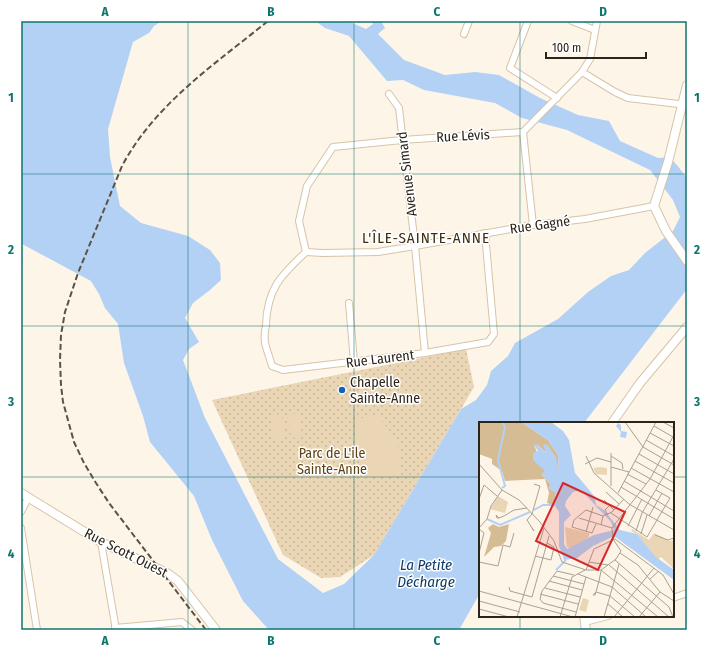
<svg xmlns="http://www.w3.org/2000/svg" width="708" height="651" font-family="'Fira Sans Condensed',sans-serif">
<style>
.park{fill:url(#park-dots)}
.pitch{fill:#ead5b5}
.water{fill:#b2d1f5}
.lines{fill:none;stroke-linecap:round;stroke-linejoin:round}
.minor-casing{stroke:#d7c4a6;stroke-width:8}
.tertiary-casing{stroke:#d7c4a6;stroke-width:10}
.minor{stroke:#fff;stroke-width:6}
.tertiary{stroke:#fff;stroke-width:8}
.rail{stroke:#5b5347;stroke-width:2;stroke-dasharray:6 3;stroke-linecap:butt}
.grid{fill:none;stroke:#0f766e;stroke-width:1;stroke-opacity:0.55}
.poi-dot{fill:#1364b2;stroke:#fff;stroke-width:1.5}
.labels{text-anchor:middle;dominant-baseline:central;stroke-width:3;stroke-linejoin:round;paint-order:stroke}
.street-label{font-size:14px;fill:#2b2418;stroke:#fff}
.poi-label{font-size:14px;fill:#2b2418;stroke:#fff;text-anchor:start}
.park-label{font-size:14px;fill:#5d4213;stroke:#fff}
.neighbourhood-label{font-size:15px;letter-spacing:1px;fill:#3d2d14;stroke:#fff}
.water-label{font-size:15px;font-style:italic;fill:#103b67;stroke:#fff}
.inset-river{fill:none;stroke:#b2d1f5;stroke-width:2}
.inset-road{fill:none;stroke:#aaa195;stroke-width:1}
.view{fill:#d62828;fill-opacity:0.15;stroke:#d62828;stroke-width:2}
.inset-edge{fill:none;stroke:#2b2418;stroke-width:2}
.neatline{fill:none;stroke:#0f766e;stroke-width:1.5}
.grid-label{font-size:13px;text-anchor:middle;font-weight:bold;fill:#0f766e}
</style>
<defs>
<pattern id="park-dots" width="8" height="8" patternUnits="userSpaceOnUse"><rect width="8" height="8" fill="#ead5b5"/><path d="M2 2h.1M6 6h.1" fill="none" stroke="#c9b79b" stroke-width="1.8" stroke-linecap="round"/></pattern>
</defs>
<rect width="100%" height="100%" fill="#fef5e9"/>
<!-- park -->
<path class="park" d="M466,349L474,387L374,555L340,577L321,578L283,555L212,400Z"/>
<!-- pitch -->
<g class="pitch">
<path d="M300,413L302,437L291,438L288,414Z"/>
<path d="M282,414L284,439L273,440L271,415Z"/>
<path d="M376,414L398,441L401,474L361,478L355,420Z"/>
</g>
<!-- water -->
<path class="water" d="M21,21H162L154,26L149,33L133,42L108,129L110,157L120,206L141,223L188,236L210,250L220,263L221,280L210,290L193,303L185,318L199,342L189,349L183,360L205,418L278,559L323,593L344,584L374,555L461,409L476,400L487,385L491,371L508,356L515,343L558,319L588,292L611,276L629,270L645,253L673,231L680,217L673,200L650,170L567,130L522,118L495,103L424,90L403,80L387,81L349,36L325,28L315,21H348L366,29L373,24L372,21H381L385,28L378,34L404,60L445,75L475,72L499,75L540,98L578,115L609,121L620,141L658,158L669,157L677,165L687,178V289L584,423H480V593L459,630H269L243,601L212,540L194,496L150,442L143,416L124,363L118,324L105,308L99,294L91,281L22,244L23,262L21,264Z"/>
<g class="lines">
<!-- minor casing -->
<g class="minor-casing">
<g id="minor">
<path d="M528,21L510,68L557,98"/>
<path d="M572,21L595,30"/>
<path d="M464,34L469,21"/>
<path d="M582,72L615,92L628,98L687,105"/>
<path d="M389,94L399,108L415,246L425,353"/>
<path d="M533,225L523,132L582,72L590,59L597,21"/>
<path d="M485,233L494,334L488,342L425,353L283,370L272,366C270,359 267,351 265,343C264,337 265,330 266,325C267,289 281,275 306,252L299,221L307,186L333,147L402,140L523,132"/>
<path d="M306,252L323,253L378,252L415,246L533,225L585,219L654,206"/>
<path d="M349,303L354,362"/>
<path d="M21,512L28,498"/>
<path d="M21,528L37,630"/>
<path d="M101,542L116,630"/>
<path d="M673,598L687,593"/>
<path d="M585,622L608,616"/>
<path d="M115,628L182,622L192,630"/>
</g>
</g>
<!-- tertiary casing -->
<g class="tertiary-casing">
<g id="tertiary">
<path d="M687,85L668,162L654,206L666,231L687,261"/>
<path d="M612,423L640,383L687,327"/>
<path d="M21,493L101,542L167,573L178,581L216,630"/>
<path d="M584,616L586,630"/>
</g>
</g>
<!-- minor -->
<use href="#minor" class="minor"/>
<!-- tertiary -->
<use href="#tertiary" class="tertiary"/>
<!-- rail -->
<path class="rail" d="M206,630L109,503L96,483L84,463L74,442L63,402L61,385L60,360L61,335L65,312L78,273L122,166C155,104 215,64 268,21"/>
</g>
<!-- grid -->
<path class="grid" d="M188,21V630M354,21V630M520,21V423M21,174H687M21,326H687M21,477H480M673,477H687M520,616V630"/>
<!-- markers -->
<circle class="poi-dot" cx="342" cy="390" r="4"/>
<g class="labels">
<!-- street labels -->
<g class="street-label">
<text transform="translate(463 136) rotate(-3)">Rue Lévis</text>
<text transform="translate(407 174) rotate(-97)">Avenue Simard</text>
<text transform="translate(540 225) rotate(-8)">Rue Gagné</text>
<text transform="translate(380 359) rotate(-7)">Rue Laurent</text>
<text transform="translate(126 553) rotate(27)">Rue Scott Ouest</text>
</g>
<!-- poi labels -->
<g class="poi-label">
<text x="350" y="382">Chapelle<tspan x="350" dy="16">Sainte-Anne</tspan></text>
</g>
<!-- park labels -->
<g class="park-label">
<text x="332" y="453">Parc de L'ile<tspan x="332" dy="16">Sainte-Anne</tspan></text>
</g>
<!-- neighbourhood labels -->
<g class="neighbourhood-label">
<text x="426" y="238">L'ÎLE-SAINTE-ANNE</text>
</g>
<!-- water labels -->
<g class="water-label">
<text x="426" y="565">La Petite<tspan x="426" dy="17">Décharge</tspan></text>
</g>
</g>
<!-- overview -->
<g transform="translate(479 422)">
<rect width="195" height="195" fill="#fef5e9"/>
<path d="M0,0H42L69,18L79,33L80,51L75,33L68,23L65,24L67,31L59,23H55L66,50L63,53L72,62L70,66L77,71L74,83L68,81L70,71L66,57L26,59L23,49L13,42V37L0,32ZM14,102L20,105L30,102L27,119L22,124L15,125L5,135L12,111L9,106Z" fill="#d6bc95"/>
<path d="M121,45L128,46V53L117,52L114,46ZM19,74L29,80L26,91L11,87ZM86,105L110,111V115L94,126L88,125ZM153,107L170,118L175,111L191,119L195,118V147L182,135L179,137L177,135L158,112L152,109Z" fill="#ead5b5"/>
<path d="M104,176L110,178L107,190L100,188Z" fill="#ead5b5"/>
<path d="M42,0H72L84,9L90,18L96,51L116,75L117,83L125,88L141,108L158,112L177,135L195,148V158L135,114L114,124L98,136L85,138L80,124V90L76,84L73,85L77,71L70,66L72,62L62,52L66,49L54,38V31L59,29L55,23L58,22L67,31L64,22L68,23L77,35L80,51L79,33L69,18ZM102,68L132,100L135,108L115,113L88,127L85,122V100L92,93L86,84L87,79L94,70ZM139,1L142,3V9L148,10L147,16L141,15L142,10L137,4Z" fill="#b2d1f5" fill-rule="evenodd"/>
<path class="inset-river" d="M23,66L26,64L19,38L26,5L23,0M55,88L64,83H75M8,97L21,103L51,90M77,148L87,138"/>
<path class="inset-road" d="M146,0L164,25L195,43M184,0L195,6M175,4L194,15M171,11L195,24M167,18L195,34M160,32L195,52M107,34L115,51L150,82L195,108M132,34L143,41L144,47M156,39L195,61M0,42L23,68L40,78L61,100L75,119L83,140L107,148H122L179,195M106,42L118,36L132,40M132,45L150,50M152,46L195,70M148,52L167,62M145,59L195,89M132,64V31M142,65L195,97M127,70L140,82M139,71L177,0M0,77L5,63L18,74M125,78L135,88M132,91L168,115L191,76L177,68M129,93L126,88L131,83M170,94L183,71M20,96L17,93L18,96H20L25,94L35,88L48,86M100,96L133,106M117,102L113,111L93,105L95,98L107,88L124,94M122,103L124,94L133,90L145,77M149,104L163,77M0,106L8,97L12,84L23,68M53,106L55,109L48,98L53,92L61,64L55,62M0,107L5,111L0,131M157,109L163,91L195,37M107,110L114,85M162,112L168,93M176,113L189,118L195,116M141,131L159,143L181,170L195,179M56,134L72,138L75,125L68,121M136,138L190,185L194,195M0,140L19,144L24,123L31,125L35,111M110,140L129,143M130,143L190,195M107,148L115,127L136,117L184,153L195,172M122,148L137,137L142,129L134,117L133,106L171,57L195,13M122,149L120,159L117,170L116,173H114L117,170L131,174L156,195M99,152L133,165L167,195M95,153L78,149L63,169L61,177L64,181L97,190M74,154L105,162M171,157L180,149M70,159L103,168M30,165L31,169L53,175L70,114M66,166L101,175M0,169L94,195M61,172L99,182M0,179L41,190M129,182L144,195M0,187L30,195M38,195L65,106M81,195L93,155L106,148M96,195L107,155M125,195L140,142M135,195L175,146M160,195L181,170"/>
<path class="view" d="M84,61L146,90L119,148L57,119Z"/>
<rect width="195" height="195" class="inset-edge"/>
</g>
<!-- border -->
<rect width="708" height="651" fill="none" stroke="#ffffff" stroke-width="44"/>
<!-- scale -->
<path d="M546 52v6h100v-6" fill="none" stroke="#2b2418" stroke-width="2"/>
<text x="552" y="52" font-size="12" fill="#2b2418" stroke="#ffffff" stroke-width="3" paint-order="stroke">100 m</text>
<rect x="22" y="22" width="664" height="607" class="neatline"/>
<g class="grid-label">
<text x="105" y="16">A</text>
<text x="271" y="16">B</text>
<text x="437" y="16">C</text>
<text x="603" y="16">D</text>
<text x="11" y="102">1</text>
<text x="697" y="102">1</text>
<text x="11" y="254">2</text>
<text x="697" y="254">2</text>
<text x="11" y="406">3</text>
<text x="697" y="406">3</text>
<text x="11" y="558">4</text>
<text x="697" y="558">4</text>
<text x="105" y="645">A</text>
<text x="271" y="645">B</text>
<text x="437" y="645">C</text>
<text x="603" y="645">D</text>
</g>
</svg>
